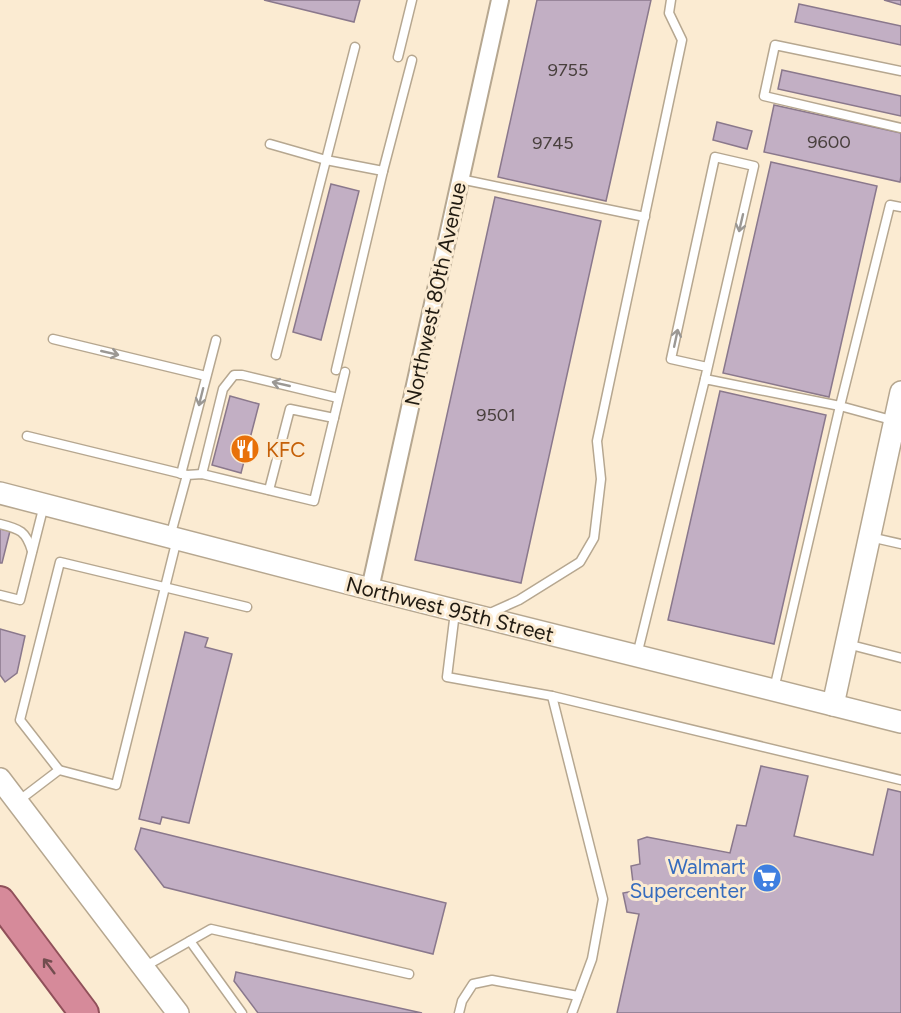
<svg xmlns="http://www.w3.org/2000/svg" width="901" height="1013" font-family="Figtree,sans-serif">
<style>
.building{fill:#c2afc4;stroke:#8a788c;stroke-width:1.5}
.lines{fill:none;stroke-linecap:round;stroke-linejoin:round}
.service-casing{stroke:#b6a790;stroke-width:11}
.minor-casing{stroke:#b6a790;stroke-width:20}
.tertiary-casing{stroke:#b6a790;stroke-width:24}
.trunk-casing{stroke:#90505a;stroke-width:32}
.service{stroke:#fff;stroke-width:8}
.minor{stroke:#fff;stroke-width:16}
.tertiary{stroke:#fff;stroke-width:21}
.trunk{stroke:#d68a9a;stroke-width:28}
.oneway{stroke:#9b9894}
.oneway2{stroke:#724d4f}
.labels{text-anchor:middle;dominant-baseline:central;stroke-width:6;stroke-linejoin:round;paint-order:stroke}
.number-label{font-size:18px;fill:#49403e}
.street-label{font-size:21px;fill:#211b12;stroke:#fbebd2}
.food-label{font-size:21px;fill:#c56008;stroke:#fbebd2;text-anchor:start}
.shop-label{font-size:21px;fill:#366cbe;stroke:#fbebd2;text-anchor:end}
</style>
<rect width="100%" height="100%" fill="#fbebd2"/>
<!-- building -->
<g class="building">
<path d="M264,0H360L354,22Z"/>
<path d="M537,0H651L606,201L498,177Z"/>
<path d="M884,0H901V5Z"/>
<path d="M799,4L901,26V45L795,22Z"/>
<path d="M782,70L901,96V116L778,89Z"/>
<path d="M774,105L901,133V176L900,182L764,152Z"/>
<path d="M717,122L752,131L747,149L713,140Z"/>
<path d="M771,162L877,186L829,397L723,373Z"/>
<path d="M331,184L359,191L321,340L293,332Z"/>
<path d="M495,197L601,221L521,583L415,560Z"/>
<path d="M720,391L826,415L774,644L668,620Z"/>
<path d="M230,396L259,404L241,473L212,465Z"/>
<path d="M0,529L10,531L2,563H0Z"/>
<path d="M0,629L25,636L17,673L5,682L0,675Z"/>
<path d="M185,632L208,638L205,647L232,654L189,823L162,817L160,824L139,819Z"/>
<path d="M761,766L808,776L794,836L873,855L888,789L901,792V1013H617L639,914L627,912L623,893L634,891L631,866L640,864L638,840L647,837L730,853L737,825L746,826Z"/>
<path d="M141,828L446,903L433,954L164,887L135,849Z"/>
<path d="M236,972L422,1013H258L234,981Z"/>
</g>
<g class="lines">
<!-- service casing -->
<g class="service-casing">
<g id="service">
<path d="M398,57L412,0"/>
<path d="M901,71L775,45L764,96L901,128"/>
<path d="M270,144L326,160L383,171L412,60"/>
<path d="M460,179L645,217"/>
<path d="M53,339L206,376"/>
<path d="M276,355L355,47"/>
<path d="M336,370L383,171"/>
<path d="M705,379L754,166L715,157L671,359L707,367"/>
<path d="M895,421L840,406L890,205L901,207"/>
<path d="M27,436L187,475"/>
<path d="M181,474L216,340"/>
<path d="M202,474L223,389L234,375H242L338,398"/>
<path d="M269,490L290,409L334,418"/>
<path d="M0,524C20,529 26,531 32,551"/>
<path d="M170,537L187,475L202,474L314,501L345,372"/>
<path d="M870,537L901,544"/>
<path d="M0,595L20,600L44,505"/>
<path d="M455,612L447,677L552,696L901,780"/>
<path d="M488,614L519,600L580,562L594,538L601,479L597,441L682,40L669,13L671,0"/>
<path d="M847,644L901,658"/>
<path d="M637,655L705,379L840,406L774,689"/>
<path d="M552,696L603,899L592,959L572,1013"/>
<path d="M59,770L116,785L177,539"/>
<path d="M17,802L59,770L20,720L60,562L247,607"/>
<path d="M190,941L242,1013"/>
<path d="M144,967L211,929L409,974"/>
<path d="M459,1013L462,1001L473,984L492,980L578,996"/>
</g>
</g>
<!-- minor casing -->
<g class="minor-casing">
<path id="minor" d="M370,589L500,0"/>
</g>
<!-- tertiary casing -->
<g class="tertiary-casing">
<g id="tertiary">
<path d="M0,493L370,589L901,722"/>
<path d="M833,705L901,392"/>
<path d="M0,779L178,1013"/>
</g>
</g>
<!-- trunk casing -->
<g class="trunk-casing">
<path id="trunk" d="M0,901L84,1013"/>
</g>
<!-- service -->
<use href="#service" class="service"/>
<!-- minor -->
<use href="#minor" class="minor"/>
<!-- tertiary -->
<use href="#tertiary" class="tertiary"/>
<!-- trunk -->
<use href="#trunk" class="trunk"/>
</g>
<!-- one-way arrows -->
<defs><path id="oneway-shaft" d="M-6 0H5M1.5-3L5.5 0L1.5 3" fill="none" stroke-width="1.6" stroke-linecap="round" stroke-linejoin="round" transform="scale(1.5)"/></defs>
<g class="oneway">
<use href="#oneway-shaft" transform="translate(741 223) rotate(103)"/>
<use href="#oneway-shaft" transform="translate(676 338) rotate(-78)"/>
<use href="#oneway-shaft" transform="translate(110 353) rotate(13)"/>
<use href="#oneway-shaft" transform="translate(281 384) rotate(-167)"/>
<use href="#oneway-shaft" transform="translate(201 397) rotate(104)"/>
</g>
<use class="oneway2" href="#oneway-shaft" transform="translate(49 966) rotate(-127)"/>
<!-- icons -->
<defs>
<g id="restaurant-disc" transform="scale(1.5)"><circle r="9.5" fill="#e8710a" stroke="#fbebd2"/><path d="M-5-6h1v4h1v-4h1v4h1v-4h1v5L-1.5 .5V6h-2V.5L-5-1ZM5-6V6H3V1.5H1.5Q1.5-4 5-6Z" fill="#fff"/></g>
<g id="supermarket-disc" transform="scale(1.5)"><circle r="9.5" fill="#3f7fe0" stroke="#fbebd2"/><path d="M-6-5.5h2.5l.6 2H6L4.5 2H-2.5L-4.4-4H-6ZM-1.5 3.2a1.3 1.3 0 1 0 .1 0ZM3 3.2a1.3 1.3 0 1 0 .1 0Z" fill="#fff"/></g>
</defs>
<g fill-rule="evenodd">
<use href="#restaurant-disc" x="245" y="449"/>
<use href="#supermarket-disc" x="767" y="878"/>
</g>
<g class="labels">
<!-- number labels -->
<g class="number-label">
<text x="568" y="70">9755</text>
<text x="829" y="142">9600</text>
<text x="553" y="143">9745</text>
<text x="496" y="415">9501</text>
</g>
<!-- street labels -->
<g class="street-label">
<text transform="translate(435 294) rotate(-78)">Northwest 80th Avenue</text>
<text transform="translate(450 609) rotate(14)">Northwest 95th Street</text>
</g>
<!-- food labels -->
<g class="food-label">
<text x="266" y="449">KFC</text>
</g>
<!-- shop labels -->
<g class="shop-label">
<text x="746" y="866">Walmart<tspan x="746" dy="24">Supercenter</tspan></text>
</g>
</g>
</svg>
